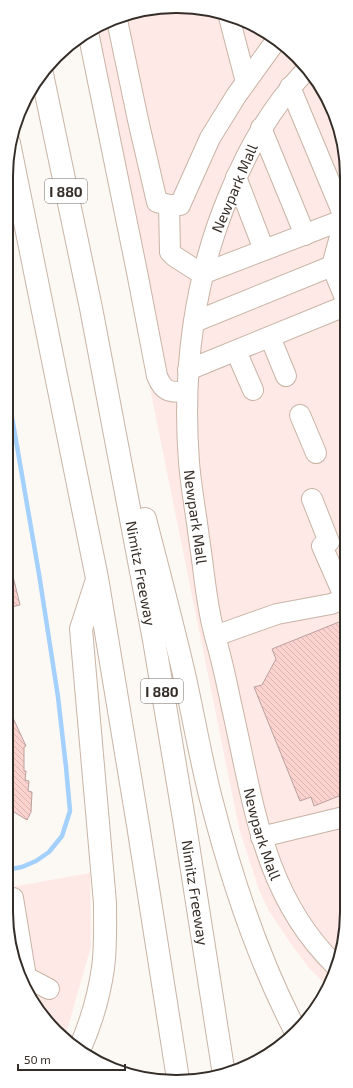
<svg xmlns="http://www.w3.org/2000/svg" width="353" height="1088" font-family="'Exo 2',sans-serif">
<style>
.commercial{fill:#ffe9e7}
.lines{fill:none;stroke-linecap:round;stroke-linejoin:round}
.stream{stroke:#a4d0fe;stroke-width:4.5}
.building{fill:url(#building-back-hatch);stroke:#baa09d}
.minor-casing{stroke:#c8b4a5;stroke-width:22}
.highway-casing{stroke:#c8b4a5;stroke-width:24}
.minor{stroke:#fff;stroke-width:20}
.highway{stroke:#fff;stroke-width:22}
.labels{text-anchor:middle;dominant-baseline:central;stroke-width:3;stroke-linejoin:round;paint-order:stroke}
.shield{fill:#fff;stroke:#726c68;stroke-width:1}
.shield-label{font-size:14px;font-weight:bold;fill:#352d27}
.street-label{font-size:15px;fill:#352d27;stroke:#fff}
.rim{fill:none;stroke:#352d27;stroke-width:2}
</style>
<defs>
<pattern id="building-back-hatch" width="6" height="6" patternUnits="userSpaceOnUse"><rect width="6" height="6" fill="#fcd2ce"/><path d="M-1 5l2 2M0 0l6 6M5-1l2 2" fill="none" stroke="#d9b5b1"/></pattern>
</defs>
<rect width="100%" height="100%" fill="#fcf8f4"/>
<!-- commercial -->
<g class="commercial">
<path d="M143,9H210L262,29L297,56L330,101L346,154L344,945L327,986L309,968L291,944L269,911L259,890L239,828L79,37L82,35Z"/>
<path d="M90,873L91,946L67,1030L64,1036L48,1024L19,977L6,911V888Z"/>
</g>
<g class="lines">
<!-- stream -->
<path class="stream" d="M6,870L22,867L36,861L49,852L62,836L70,811L66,767L58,697L39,574L8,394"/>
</g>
<!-- building -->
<g class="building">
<path d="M7,572H12L20,605L7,608Z"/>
<path d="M344,620V794L314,806L311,797L300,801L254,687L262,685L276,659L272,649Z"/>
<path d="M7,705L26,746L24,747V771H26L25,780L29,781L28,791L32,792L31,812L27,820L6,807Z"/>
</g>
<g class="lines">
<!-- minor casing -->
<g class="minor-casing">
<g id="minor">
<path d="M229,17L246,82"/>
<path d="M117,20L138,120L157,202L169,205H180L210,138L236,96L272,46L277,41"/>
<path d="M88,32L137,272L157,376C164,393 170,392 187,392"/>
<path id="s1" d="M307,69C271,108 249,146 229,195C194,278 182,372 189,462C191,488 196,513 199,538C203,563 205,589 210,614C212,627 216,639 219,651C225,673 229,695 234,717C254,807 265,897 335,965"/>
<path d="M261,128L305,235"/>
<path d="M236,177L264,250"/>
<path d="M169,205L170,252L174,256L202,274L345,219L290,87"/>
<path d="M345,298L332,266L345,218"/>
<path d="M194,322L332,266"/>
<path d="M270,337L286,376"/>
<path d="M236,351L253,390"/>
<path d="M188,370L345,306"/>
<path d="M300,415L316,453"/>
<path d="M312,499L329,542"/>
<path d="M322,546L344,596"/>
<path d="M215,636L277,614L331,604L344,599"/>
<path d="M261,837L344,817"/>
<path d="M13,898L26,977"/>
<path d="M20,978L26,977L49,989"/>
</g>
</g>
<!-- highway casing -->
<g class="highway-casing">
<g id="highway">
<path id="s2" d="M42,74L91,308L154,640L184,819L224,1075"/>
<path d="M9,143L97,578L138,825L178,1079"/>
<path d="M145,519C158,570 172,622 184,674C193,714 200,755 210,795C230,874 257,957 295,1030"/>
<path d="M80,1048C91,1023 99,996 103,968C106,947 105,925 105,903L81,629L96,583"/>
</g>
</g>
<!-- minor -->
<use href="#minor" class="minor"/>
<!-- highway -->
<use href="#highway" class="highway"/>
</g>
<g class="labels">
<!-- shield labels -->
<g class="shield">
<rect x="45" y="179" width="42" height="24" rx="3"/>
<rect x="141" y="679" width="42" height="24" rx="3"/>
</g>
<g class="shield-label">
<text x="66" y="191">I 880</text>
<text x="162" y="691">I 880</text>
</g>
<!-- street labels -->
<g class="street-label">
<text transform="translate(234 188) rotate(-67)">Newpark Mall</text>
<text stroke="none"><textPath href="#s1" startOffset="477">Newpark Mall</textPath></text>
<text stroke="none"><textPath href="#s2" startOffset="509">Nimitz Freeway</textPath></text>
<text stroke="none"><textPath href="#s1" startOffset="801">Newpark Mall</textPath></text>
<text stroke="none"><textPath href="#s2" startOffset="833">Nimitz Freeway</textPath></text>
</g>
</g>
<!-- crop -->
<path d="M0 0H353V1088H0ZM176 13H177A163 163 0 0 1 340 176V912A163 163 0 0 1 177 1075H176A163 163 0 0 1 13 912V176A163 163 0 0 1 176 13Z" fill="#fff" fill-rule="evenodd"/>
<path class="rim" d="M176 13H177A163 163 0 0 1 340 176V912A163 163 0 0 1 177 1075H176A163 163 0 0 1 13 912V176A163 163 0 0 1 176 13Z"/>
<!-- scale -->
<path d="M18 1064v6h107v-6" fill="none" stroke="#352d27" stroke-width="2"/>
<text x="24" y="1064" font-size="12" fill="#352d27" stroke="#ffffff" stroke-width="3" paint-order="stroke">50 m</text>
</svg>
